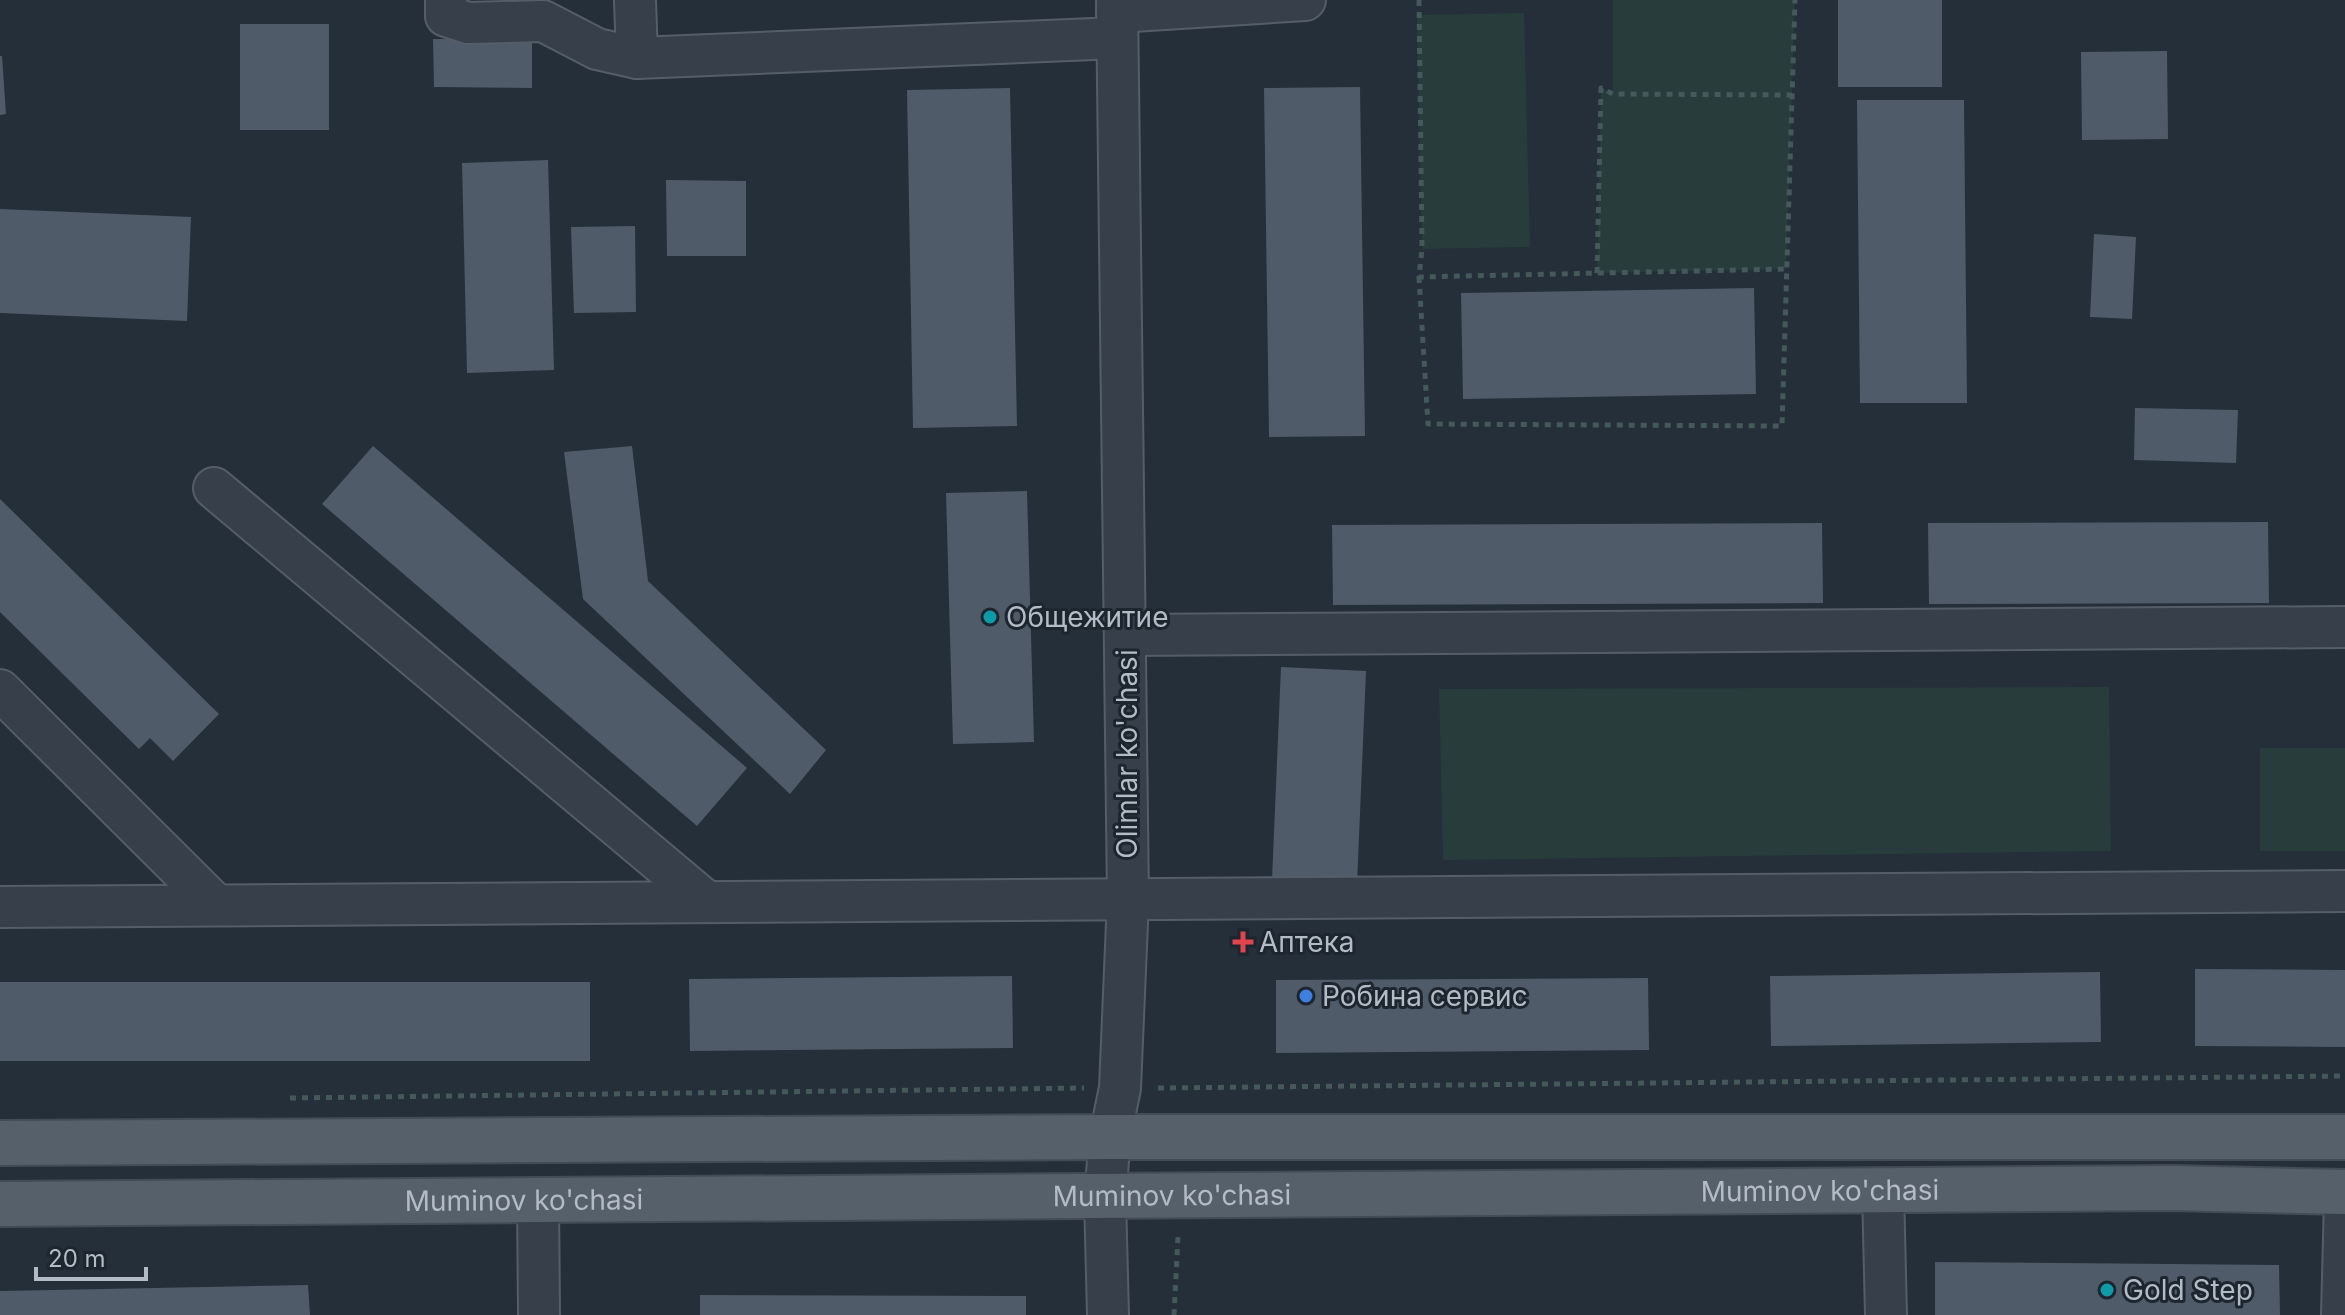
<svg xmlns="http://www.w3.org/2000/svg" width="2345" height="1315" font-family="Inter,sans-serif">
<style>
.green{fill:#273c3b}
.building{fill:#4f5b68}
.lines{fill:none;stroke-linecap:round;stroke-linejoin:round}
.minor-casing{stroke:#555e68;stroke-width:44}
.major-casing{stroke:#434c56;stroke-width:48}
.path{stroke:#45595a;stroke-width:5;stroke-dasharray:6 6;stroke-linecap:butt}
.minor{stroke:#37404a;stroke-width:40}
.major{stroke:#55606a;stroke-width:44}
.culture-dot{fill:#0f9aa8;stroke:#1d252f;stroke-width:3}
.health-dot{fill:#e0444e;stroke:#1d252f;stroke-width:3}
.shop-dot{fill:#3f7fe0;stroke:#1d252f;stroke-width:3}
.labels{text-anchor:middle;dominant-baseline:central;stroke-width:6;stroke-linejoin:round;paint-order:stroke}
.poi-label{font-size:28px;fill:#b3bbc6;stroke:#1d252f;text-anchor:start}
.street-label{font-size:28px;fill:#b3bbc6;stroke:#1d252f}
</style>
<rect width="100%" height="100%" fill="#242f39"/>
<!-- green -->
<g class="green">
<path d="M1613,0H1795L1786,269L1597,273L1601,88L1613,93Z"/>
<path d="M1524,13L1530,247L1422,249L1417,15Z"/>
<path d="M2109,687L2111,851L1443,860L1439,689Z"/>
<rect x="2260" y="748" width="85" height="103"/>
</g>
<!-- building -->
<g class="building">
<rect x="1838" y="0" width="104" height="87"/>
<rect x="240" y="24" width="89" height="106"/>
<path d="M433,39H532V88L434,87Z"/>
<path d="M2167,51L2168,139L2082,140L2081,52Z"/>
<path d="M0,56H2L6,114L0,115Z"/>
<path d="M1360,87L1365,436L1269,437L1264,88Z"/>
<path d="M1010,88L1017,426L913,428L907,90Z"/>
<path d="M1857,100H1964L1967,403H1860Z"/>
<path d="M548,160L554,370L467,373L462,163Z"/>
<path d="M666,180L746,181V256H667Z"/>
<path d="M0,209L191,217L187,321L0,313Z"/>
<path d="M635,226L636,312L574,313L571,227Z"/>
<path d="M2094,234L2136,237L2132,319L2090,317Z"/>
<path d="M1754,288L1756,394L1463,399L1461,293Z"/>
<path d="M2135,408L2238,410L2236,463L2134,460Z"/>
<path d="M373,446L747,768L697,826L322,504Z"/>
<path d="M632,446L648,581L826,750L790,794L583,599L564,452Z"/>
<path d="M1027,491L1034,742L953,744L946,493Z"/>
<path d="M0,499L219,714L173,761L150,738L139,749L0,612Z"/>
<path d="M2268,522L2269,603L1929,604L1928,523Z"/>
<path d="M1822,523L1823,603L1333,605L1332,525Z"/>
<path d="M1281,667L1366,671L1357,884L1272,880Z"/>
<path d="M2195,969L2345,970V1047L2195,1046Z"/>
<path d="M2100,972L2101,1042L1771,1046L1770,976Z"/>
<path d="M1012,976L1013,1048L690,1051L689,979Z"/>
<path d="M1648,978L1649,1050L1276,1053V980Z"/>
<rect x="0" y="982" width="590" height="79"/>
<path d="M1935,1262L2279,1265L2280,1315H1935Z"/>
<path d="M308,1285L310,1315H0V1291Z"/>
<path d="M700,1295L1026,1296V1315H700Z"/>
</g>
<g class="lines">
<!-- minor casing -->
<g class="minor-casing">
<g id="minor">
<path d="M446,0V16L468,23L543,21L597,49L637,58L1117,38"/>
<path d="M635,0L637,58"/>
<path d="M1117,12L1305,0"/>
<path d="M214,488L707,902"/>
<path d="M1127,635L2345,627"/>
<path d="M0,690L216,905"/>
<path d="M0,907L2345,891"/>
<path d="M1883,1190L1886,1315"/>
<path d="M538,1200L539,1315"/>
<path d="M1108,1315L1105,1197L1110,1137L1120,1088L1128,899L1117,0"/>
<path d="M2342,1315L2345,1199"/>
</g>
</g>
<!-- major casing -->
<g class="major-casing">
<g id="major">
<path d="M0,1143L1110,1137H2345"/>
<path id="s1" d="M0,1204L2172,1188L2345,1192"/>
</g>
</g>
<!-- path -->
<g class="path">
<path d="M1419,0L1422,249L1419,277L1786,269"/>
<path d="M1597,273L1601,88L1613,94L1792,95"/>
<path d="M1419,277L1428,424L1782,426L1795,0"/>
<path d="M1158,1088L2345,1076"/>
<path d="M290,1098L1084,1088"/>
<path d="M1174,1315L1178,1236"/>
</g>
<!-- minor -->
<use href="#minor" class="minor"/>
<!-- major -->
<use href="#major" class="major"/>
</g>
<!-- markers -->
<g class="culture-dot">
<circle cx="990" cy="617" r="8"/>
<circle cx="2107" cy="1290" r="8"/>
</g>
<path class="health-dot" d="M1239 930h8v8h8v8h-8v8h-8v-8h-8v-8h8z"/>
<circle class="shop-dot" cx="1306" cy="996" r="8"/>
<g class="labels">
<!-- poi labels -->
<g class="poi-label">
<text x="1006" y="617">Общежитие</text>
<text x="1259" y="942">Аптека</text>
<text x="1322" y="996">Робина сервис</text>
<text x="2123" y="1290">Gold Step</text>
</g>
<!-- street labels -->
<g class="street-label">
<text transform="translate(1127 754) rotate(-90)">Olimlar ko'chasi</text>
<text stroke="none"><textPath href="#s1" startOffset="1820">Muminov ko'chasi</textPath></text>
<text stroke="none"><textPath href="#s1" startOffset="1172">Muminov ko'chasi</textPath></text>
<text stroke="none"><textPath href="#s1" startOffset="524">Muminov ko'chasi</textPath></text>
</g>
</g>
<!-- scale -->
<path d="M36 1267v12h110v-12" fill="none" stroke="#b3bbc6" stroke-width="4"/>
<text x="48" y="1267" font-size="24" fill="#b3bbc6" stroke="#1d252f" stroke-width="6" paint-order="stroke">20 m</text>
</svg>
